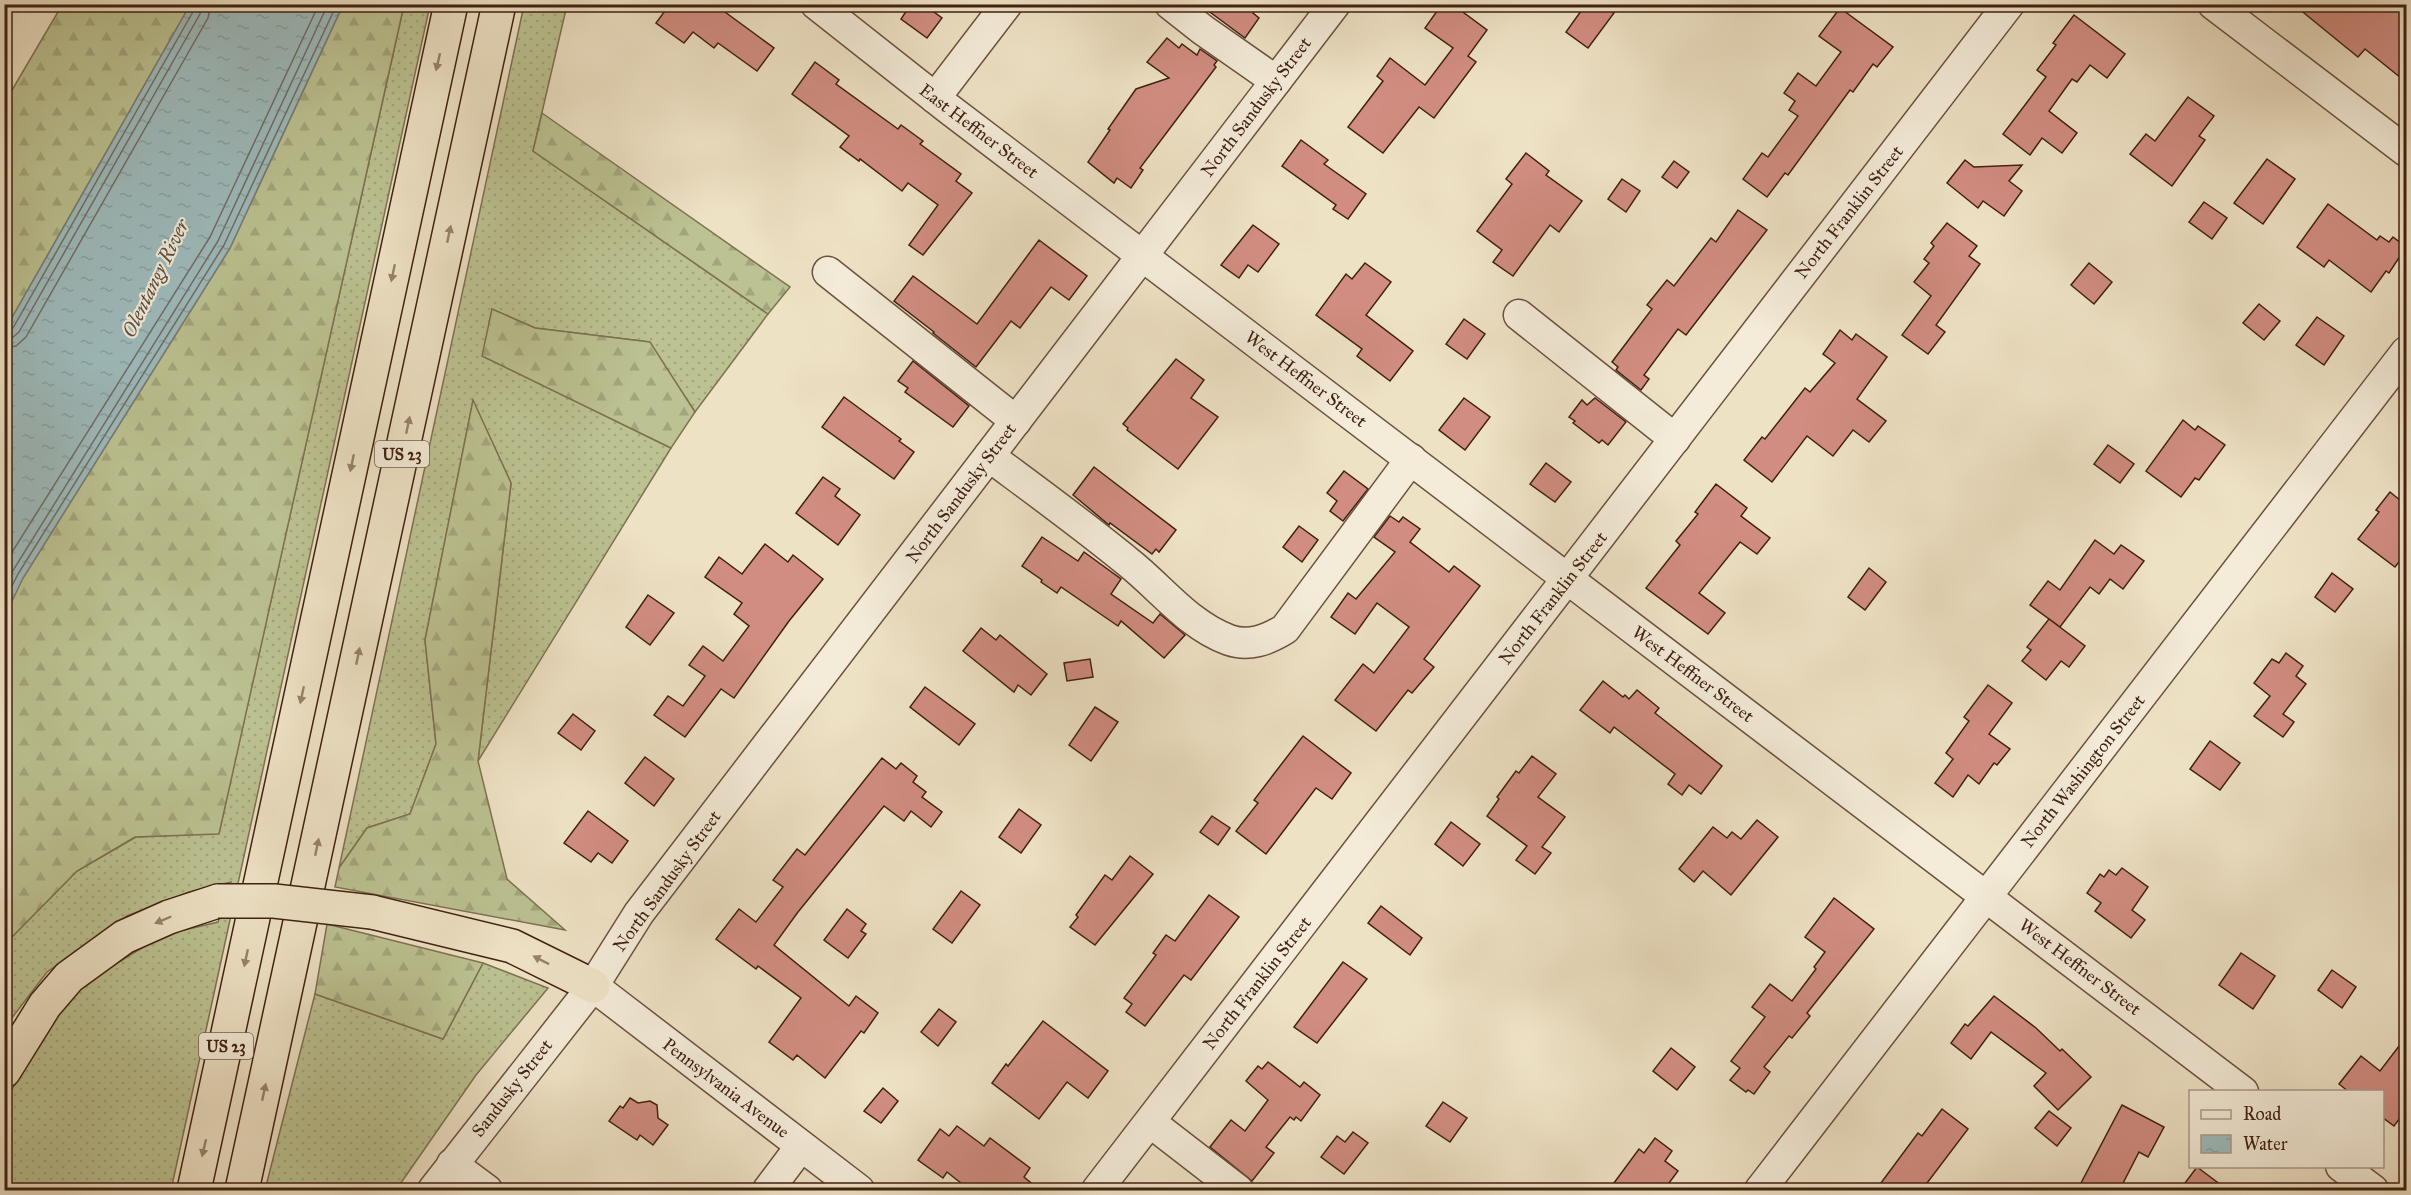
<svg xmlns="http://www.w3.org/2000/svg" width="2411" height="1195" font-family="'IM FELL Great Primer',serif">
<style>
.grass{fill:url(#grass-dots);stroke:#7e7252;stroke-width:1.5}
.forest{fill:url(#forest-firs);stroke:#7e7252;stroke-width:1.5}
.water{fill:url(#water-ripples);stroke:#787e79;stroke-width:1.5}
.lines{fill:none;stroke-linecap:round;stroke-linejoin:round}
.shore{stroke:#6f6e68;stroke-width:1.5}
.building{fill:#d18d81;stroke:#402112;stroke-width:1.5}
.minor-casing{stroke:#6c513f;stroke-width:33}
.highway-casing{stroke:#402112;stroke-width:36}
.minor{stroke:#f4ecd9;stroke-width:30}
.highway{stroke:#eee2c5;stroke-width:33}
.highway-bridge-casing{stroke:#402112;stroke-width:36;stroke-linecap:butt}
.highway-bridge{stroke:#eee2c5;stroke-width:33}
.oneway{fill:#97826c}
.labels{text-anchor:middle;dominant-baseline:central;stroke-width:4.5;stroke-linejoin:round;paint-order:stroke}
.shield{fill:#f4ecd9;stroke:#765e4e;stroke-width:1.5}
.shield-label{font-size:16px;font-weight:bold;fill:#402112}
.street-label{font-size:18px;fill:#402112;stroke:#f4ecd9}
.water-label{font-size:20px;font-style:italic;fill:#5c5046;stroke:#f4ecd9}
</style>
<defs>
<pattern id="grass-dots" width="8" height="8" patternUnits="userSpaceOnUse" patternTransform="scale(1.5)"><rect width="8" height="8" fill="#bcc292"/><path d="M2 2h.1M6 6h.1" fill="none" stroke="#a3a67d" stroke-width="1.8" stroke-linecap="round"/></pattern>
<pattern id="forest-firs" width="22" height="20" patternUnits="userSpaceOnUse" patternTransform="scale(1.5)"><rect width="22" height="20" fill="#bcc292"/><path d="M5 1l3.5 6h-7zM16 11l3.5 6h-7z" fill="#a3a67d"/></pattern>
<pattern id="water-ripples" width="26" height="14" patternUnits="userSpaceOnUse" patternTransform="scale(1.5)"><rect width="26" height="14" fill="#9ebcbe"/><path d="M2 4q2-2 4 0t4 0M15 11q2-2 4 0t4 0" fill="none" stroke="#89a1a2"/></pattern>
</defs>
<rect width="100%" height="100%" fill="#eee2c5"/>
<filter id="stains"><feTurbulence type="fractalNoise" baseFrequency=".00333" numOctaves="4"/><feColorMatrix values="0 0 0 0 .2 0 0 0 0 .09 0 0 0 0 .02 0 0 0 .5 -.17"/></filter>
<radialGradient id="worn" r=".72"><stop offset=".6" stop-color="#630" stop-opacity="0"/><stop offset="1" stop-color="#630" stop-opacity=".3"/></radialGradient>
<!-- grass -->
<g class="grass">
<path d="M404,5H430L171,1190H5V1122L9,1095L46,1030L86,982L163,935L218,922L231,882L189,892L127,916L47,972L5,1027V944L77,871L136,837L219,833Z"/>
<path d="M524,5H567L533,151L768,314L695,412L649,342L535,328L492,309L483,356L671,448L478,761L511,483L473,401L425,640L436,744L410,814L367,828L339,868Z"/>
<path d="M483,963L548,988L476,1075L396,1190H265L315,994L443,1039Z"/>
</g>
<!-- forest -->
<g class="forest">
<path d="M62,5H190L5,330V102Z"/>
<path d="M343,5H404L219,834L135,837L77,871L5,944L4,616L23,578L230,248Z"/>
<path d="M542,113L790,287L768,314L533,151Z"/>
<path d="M492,309L535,328L650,342L695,412L671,448L482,356Z"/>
<path d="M473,400L511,483L478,761L507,879L565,930L335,887L339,868L367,828L410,814L436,744L425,640Z"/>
<path d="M327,924L483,963L443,1039L315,994Z"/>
</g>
<!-- water -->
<path class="water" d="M190,5H343L230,248L23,578L5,616V330Z"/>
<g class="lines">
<!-- shore -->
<g class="shore">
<path d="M4,331L13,328L194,10L195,4"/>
<path d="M4,339L12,338L19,332L200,14L202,4"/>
<path d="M4,348L16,346L26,337L208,18L211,4"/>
<path d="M4,565L210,237L319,4"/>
<path d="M4,585L218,241L328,4"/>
<path d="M4,602L18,574L224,245L337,4"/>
</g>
</g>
<!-- building -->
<g class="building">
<path d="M670,4H714L774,48L757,71L718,43L714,48L693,32L684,43L656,23Z"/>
<path d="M911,4H923L942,18L927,38L901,19Z"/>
<path d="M1199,4H1259L1253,13L1259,18L1245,38Z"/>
<path d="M1442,4H1452L1487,30L1468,56L1476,62L1434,118L1419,107L1383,153L1348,127L1383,81L1377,76L1390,58L1425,85L1453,48L1425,28Z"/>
<path d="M1586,4H1602L1614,13L1588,48L1566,32Z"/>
<path d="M2293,4H2406V82L2365,49L2358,57Z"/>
<path d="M1840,8L1893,47L1877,67L1873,64L1853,92L1850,90L1788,175L1785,173L1767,197L1743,179L1762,153L1768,157L1798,116L1789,110L1795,101L1784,93L1798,73L1816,86L1841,52L1819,36Z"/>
<path d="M2074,15L2125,54L2107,78L2090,65L2077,82L2072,79L2049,111L2077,133L2062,153L2042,138L2030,155L2003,134L2046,77L2037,70L2056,45L2053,43Z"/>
<path d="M1167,38L1179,48L1182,44L1197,55L1200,49L1217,61L1214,65L1216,67L1140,168L1143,170L1131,188L1117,178L1114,183L1088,162L1110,130L1108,129L1136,89L1169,78L1147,62Z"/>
<path d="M815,62L839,80L836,84L898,129L901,125L923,141L920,144L961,174L956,181L972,193L923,255L909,245L938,205L908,183L902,191L860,159L859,161L840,147L849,136L792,94Z"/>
<path d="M2188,97L2214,116L2199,136L2205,140L2172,186L2130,154L2146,134L2155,141Z"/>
<path d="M1301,140L1328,160L1324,164L1366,194L1348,219L1333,209L1336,205L1282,166Z"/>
<path d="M1526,153L1549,171L1546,175L1582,201L1559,232L1550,225L1513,276L1493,262L1502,250L1477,231L1512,184L1506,179Z"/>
<path d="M2267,159L2295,179L2263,224L2234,203Z"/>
<path d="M1965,160L1974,167L2022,165L2009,181L2022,191L2004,216L1983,201L1978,208L1947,183Z"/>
<path d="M1674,161L1689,172L1677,188L1662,177Z"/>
<path d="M1622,179L1640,191L1626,212L1608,199Z"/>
<path d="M2204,202L2227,218L2212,239L2189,222Z"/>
<path d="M2328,204L2377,240L2380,236L2389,242L2393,237L2406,247L2389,273L2386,271L2371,292L2329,260L2324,267L2297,247Z"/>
<path d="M1738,210L1767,230L1686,335L1678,329L1644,375L1649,379L1641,390L1616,370L1618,367L1612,362L1652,309L1647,305L1667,280L1674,286L1711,238L1716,242Z"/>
<path d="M1947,223L1977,246L1969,256L1980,264L1936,325L1945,332L1928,354L1902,335L1931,296L1914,282L1929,263L1924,259L1934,246L1931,243Z"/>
<path d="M1253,225L1279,244L1258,272L1248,265L1239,278L1221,265Z"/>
<path d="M1039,240L1087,276L1069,300L1051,287L1020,328L1011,321L976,367L933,333L934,332L894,301L913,276L977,324Z"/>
<path d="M1365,263L1391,282L1366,315L1413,351L1390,381L1357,356L1362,349L1316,315L1346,274L1352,279Z"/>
<path d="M2089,263L2112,282L2094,304L2071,285Z"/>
<path d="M2259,304L2280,321L2264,340L2243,323Z"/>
<path d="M2317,317L2344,336L2324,365L2296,345Z"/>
<path d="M1464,319L1485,334L1467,359L1446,344Z"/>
<path d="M1840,330L1852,340L1856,334L1887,357L1857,399L1886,421L1869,442L1853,430L1833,456L1807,436L1772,482L1744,460L1762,437L1765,439L1805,388L1810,392L1835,363L1823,354Z"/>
<path d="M1176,359L1204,380L1191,398L1218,417L1178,469L1127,430L1128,428L1123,424Z"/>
<path d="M913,361L969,406L953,427L905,392L908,388L898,381Z"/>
<path d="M844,397L901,439L899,441L914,452L894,479L822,427Z"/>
<path d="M1464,398L1490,417L1465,450L1439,430Z"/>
<path d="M1595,398L1626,422L1608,445L1602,440L1599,443L1573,423L1575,421L1569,417L1582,400L1587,405Z"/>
<path d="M2183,420L2195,430L2198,426L2225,445L2199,480L2195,478L2181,497L2146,471Z"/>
<path d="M2108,445L2134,464L2120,483L2094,464Z"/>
<path d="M1546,463L1571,482L1555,502L1530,484Z"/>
<path d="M1094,467L1176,530L1159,552L1156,549L1152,554L1110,523L1109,525L1073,495Z"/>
<path d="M1344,471L1368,489L1343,521L1330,511L1337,501L1327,493Z"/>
<path d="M823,477L840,489L835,496L860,515L838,545L796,513Z"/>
<path d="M1716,484L1747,508L1741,516L1770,538L1757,554L1740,542L1699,593L1725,613L1708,634L1646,588L1680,545L1676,541L1698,514L1695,512Z"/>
<path d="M2390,492L2406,505V553L2395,567L2358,539L2379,512L2376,510Z"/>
<path d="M1390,516L1399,522L1403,517L1420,529L1410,542L1449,572L1454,566L1480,586L1424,659L1434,667L1412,693L1408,690L1376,731L1335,700L1363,664L1374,673L1409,627L1377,603L1355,634L1331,617L1348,593L1356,599L1395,552L1374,537Z"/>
<path d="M1299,526L1318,540L1302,562L1283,547Z"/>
<path d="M1042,537L1078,561L1084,552L1121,579L1111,594L1153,623L1160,614L1185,635L1164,658L1121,621L1118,626L1061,587L1057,593L1041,582L1042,580L1022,566Z"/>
<path d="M2095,540L2114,554L2121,545L2144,561L2123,589L2110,579L2099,594L2090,587L2060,627L2030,605L2048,581L2060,590Z"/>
<path d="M765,544L788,562L793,555L823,579L789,621L734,698L721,689L685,737L654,715L668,696L683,706L705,676L689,665L703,646L723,661L749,626L734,614L742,603L705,577L719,557L742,574Z"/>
<path d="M1869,568L1886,582L1865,610L1848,597Z"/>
<path d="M2332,573L2353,589L2335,612L2315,597Z"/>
<path d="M648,595L674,613L650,645L626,627Z"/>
<path d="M2049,619L2085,646L2069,667L2061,661L2046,680L2022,661L2031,650L2027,647Z"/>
<path d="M981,628L996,640L1000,635L1047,674L1031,695L1018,685L1014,692L963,651Z"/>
<path d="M2286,653L2303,666L2296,676L2306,684L2283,714L2294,722L2283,737L2254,716L2270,696L2254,683L2272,659L2279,663Z"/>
<path d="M1090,659L1093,677L1067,681L1064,663Z"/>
<path d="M1603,681L1623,697L1625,695L1629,699L1637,690L1659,708L1655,713L1722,766L1701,794L1689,785L1682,795L1668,784L1675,774L1614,727L1610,733L1580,710Z"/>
<path d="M1988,685L2012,703L1989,734L2010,749L1997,765L1994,763L1979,784L1968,775L1953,797L1935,783L1953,759L1946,753L1969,721L1964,717Z"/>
<path d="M925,687L975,724L959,745L910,707Z"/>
<path d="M1095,707L1118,722L1091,761L1069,745Z"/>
<path d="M573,714L595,731L581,750L558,733Z"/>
<path d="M1303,736L1351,773L1332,799L1316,788L1266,854L1236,831L1258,803L1254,800Z"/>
<path d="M2210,741L2240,763L2220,790L2190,769Z"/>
<path d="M1532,756L1556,774L1538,797L1565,817L1542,847L1551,853L1535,874L1516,860L1527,846L1487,816L1499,799L1497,797L1516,771L1519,773Z"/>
<path d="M645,757L674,779L654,806L625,783Z"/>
<path d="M882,758L896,769L901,763L917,776L913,782L926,792L922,797L942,812L931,827L911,811L904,821L884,806L798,912L774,945L849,1006L856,996L878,1013L864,1033L861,1031L825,1078L797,1055L793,1060L769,1042L801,998L758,966L756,969L716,939L739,909L756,922L783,887L773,880L797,849L805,855Z"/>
<path d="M1019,809L1041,825L1021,853L999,837Z"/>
<path d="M588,811L628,841L612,863L598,853L591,862L564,843Z"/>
<path d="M1212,816L1230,828L1218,845L1200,832Z"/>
<path d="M1757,820L1778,837L1731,895L1703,871L1694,882L1679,869L1713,827L1727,838L1732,832L1741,839Z"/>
<path d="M1451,822L1480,844L1463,866L1435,844Z"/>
<path d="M1130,856L1153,874L1095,945L1070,927L1078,917L1076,915L1105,875L1112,880Z"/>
<path d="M2122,868L2148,887L2132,910L2145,920L2131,938L2095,911L2101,903L2087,893L2100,874L2104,877L2109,870L2116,875Z"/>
<path d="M961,891L980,905L952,943L933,929Z"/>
<path d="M1209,895L1239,917L1191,980L1184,975L1145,1026L1126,1012L1132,1004L1124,998L1156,955L1153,953L1166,935L1175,941Z"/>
<path d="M1834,898L1874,929L1807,1013L1810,1016L1792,1038L1789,1036L1764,1067L1770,1072L1754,1094L1748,1090L1746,1092L1730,1080L1740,1068L1731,1061L1765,1017L1752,1007L1770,984L1792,1001L1816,969L1814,967L1825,952L1805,937Z"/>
<path d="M1381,906L1422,938L1410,955L1368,923Z"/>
<path d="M847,909L866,924L861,931L866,934L848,958L824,940Z"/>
<path d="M2241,953L2275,976L2253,1009L2219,985Z"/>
<path d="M1343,962L1367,979L1317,1043L1294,1027Z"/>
<path d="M2332,970L2356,987L2342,1008L2318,990Z"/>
<path d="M1994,996L2036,1028L2060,1051L2062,1049L2091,1077L2058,1110L2034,1086L2046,1073L1991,1032L1971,1059L1951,1043L1965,1024L1968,1026Z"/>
<path d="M939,1009L956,1022L938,1046L921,1032Z"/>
<path d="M1043,1021L1108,1071L1088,1098L1067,1082L1039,1119L992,1083L1006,1064L1008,1066Z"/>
<path d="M2406,1037V1110L2394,1126L2382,1117V1092H2349L2339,1084L2361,1056L2380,1071Z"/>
<path d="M1671,1048L1695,1067L1677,1090L1653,1071Z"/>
<path d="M1268,1062L1300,1087L1304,1082L1320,1095L1301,1121L1296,1117L1294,1120L1290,1117L1266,1147L1274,1153L1252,1181L1210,1147L1231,1120L1245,1131L1268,1100L1246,1081L1258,1066L1262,1069Z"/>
<path d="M883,1088L898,1101L881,1123L864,1111Z"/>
<path d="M630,1098L638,1103L650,1101L657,1105L658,1118L668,1125L653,1145L640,1135L637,1140L609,1121L620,1106L623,1108Z"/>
<path d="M1443,1102L1467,1118L1450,1142L1426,1126Z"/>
<path d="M2122,1105L2164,1127L2148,1157L2139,1152L2119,1191H2091L2080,1185Z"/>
<path d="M1942,1109L1968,1129L1921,1191H1875L1918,1133L1922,1136Z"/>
<path d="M2049,1111L2071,1128L2057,1146L2035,1128Z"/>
<path d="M957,1126L984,1146L990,1138L1030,1168L1024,1177L1041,1191H971L947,1172L943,1178L918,1160L940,1129L949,1136Z"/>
<path d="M1353,1132L1368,1143L1344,1174L1321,1157L1337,1136L1345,1142Z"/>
<path d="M1655,1138L1672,1151L1665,1161L1678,1171L1663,1191H1608L1639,1149L1644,1153Z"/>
<path d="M2197,1167L2229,1191H2179Z"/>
</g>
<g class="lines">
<!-- minor casing -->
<g class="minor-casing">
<g id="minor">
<path d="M816,4L949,109L2243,1092"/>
<path d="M1170,4L1203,30L1276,81"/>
<path d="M2213,4L2406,151"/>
<path d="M935,98L1007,4"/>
<path d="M828,272L1016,421"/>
<path d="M1519,315L1675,439"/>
<path d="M989,456C1036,491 1083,525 1128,562C1161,588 1188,625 1229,640C1249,647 1267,640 1285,629L1411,459"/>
<path d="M593,986L859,1190"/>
<path d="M1150,1122L1238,1190"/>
<path d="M452,1164L487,1190"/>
<path d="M2341,1166L2373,1190"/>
<path d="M433,1190L593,986L639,913L1335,4"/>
<path d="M768,1190L801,1146"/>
<path d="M1097,1190L2009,4"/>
<path d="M1760,1190L2406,352"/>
</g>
</g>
<!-- highway casing -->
<g class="highway-casing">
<g id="highway">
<path d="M372,912L512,946L593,986"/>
<path d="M4,1071L45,1005L69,977L124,937L169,917L218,901"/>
<path d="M194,1190L451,4"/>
<path d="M242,1190L499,4"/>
</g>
</g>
<!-- minor -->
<use href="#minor" class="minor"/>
<!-- highway -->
<use href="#highway" class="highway"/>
<!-- highway-bridge casing -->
<g class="highway-bridge-casing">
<path id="highway-bridge" d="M218,901H274L372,912"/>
</g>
<!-- highway-bridge -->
<use href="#highway-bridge" class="highway-bridge"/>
</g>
<!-- one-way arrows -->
<defs><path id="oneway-solid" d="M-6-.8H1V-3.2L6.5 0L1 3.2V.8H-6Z" transform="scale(1.5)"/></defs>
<g class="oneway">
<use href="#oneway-solid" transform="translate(438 62) rotate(103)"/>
<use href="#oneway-solid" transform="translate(449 234) rotate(-78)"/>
<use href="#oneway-solid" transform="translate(393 273) rotate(102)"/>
<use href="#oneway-solid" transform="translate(408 425) rotate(-78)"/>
<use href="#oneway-solid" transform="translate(352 463) rotate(102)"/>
<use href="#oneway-solid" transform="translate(358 656) rotate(-78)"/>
<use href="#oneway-solid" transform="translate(302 695) rotate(102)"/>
<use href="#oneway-solid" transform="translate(317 847) rotate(-78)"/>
<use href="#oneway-solid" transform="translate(163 920) rotate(157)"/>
<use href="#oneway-solid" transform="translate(246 958) rotate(102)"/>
<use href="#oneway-solid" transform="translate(541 960) rotate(-153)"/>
<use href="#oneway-solid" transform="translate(264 1092) rotate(-78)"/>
<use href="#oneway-solid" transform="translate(204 1148) rotate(103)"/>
</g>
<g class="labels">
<!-- shield labels -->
<g class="shield">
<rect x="375" y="441" width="54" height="26" rx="4.5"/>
<rect x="199" y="1033" width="54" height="26" rx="4.5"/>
</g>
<g class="shield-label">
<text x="402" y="454">US 23</text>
<text x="226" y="1046">US 23</text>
</g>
<!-- street labels -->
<g class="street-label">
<text transform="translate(1256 107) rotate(-53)">North Sandusky Street</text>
<text transform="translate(979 131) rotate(37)">East Heffner Street</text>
<text transform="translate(1849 212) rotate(-52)">North Franklin Street</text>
<text transform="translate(1306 379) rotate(37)">West Heffner Street</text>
<text transform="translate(961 493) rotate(-53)">North Sandusky Street</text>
<text transform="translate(1553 598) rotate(-52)">North Franklin Street</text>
<text transform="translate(1693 674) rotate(37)">West Heffner Street</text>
<text transform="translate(2083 771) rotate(-52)">North Washington Street</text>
<text transform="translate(667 881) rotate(-54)">North Sandusky Street</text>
<text transform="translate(2080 967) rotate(37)">West Heffner Street</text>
<text transform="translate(1257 983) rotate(-52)">North Franklin Street</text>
<text transform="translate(512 1088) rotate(-52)">Sandusky Street</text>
<text transform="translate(726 1088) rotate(37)">Pennsylvania Avenue</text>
</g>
<!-- water labels -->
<g class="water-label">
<text transform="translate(155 278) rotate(-64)">Olentangy River</text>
</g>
</g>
<!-- margin -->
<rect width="2411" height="1195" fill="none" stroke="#eee2c5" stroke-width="24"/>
<rect x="6" y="6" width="2399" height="1183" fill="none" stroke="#402112" stroke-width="3"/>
<rect x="12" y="12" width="2387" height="1171" fill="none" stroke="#402112" stroke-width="1.5"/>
<!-- legend -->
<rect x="2189" y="1090" width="195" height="78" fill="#f4ecd9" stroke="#ac9b89" stroke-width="1.5"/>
<rect x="2201" y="1110" width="30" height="9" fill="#f4ecd9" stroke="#ac9b89" stroke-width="1.5"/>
<text x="2243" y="1120" font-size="18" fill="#402112">Road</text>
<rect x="2201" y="1135" width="30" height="18" fill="url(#water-ripples)" stroke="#ac9b89" stroke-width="1.5"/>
<text x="2243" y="1150" font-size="18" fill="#402112">Water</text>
<rect width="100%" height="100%" filter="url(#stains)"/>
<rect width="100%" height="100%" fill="url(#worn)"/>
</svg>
